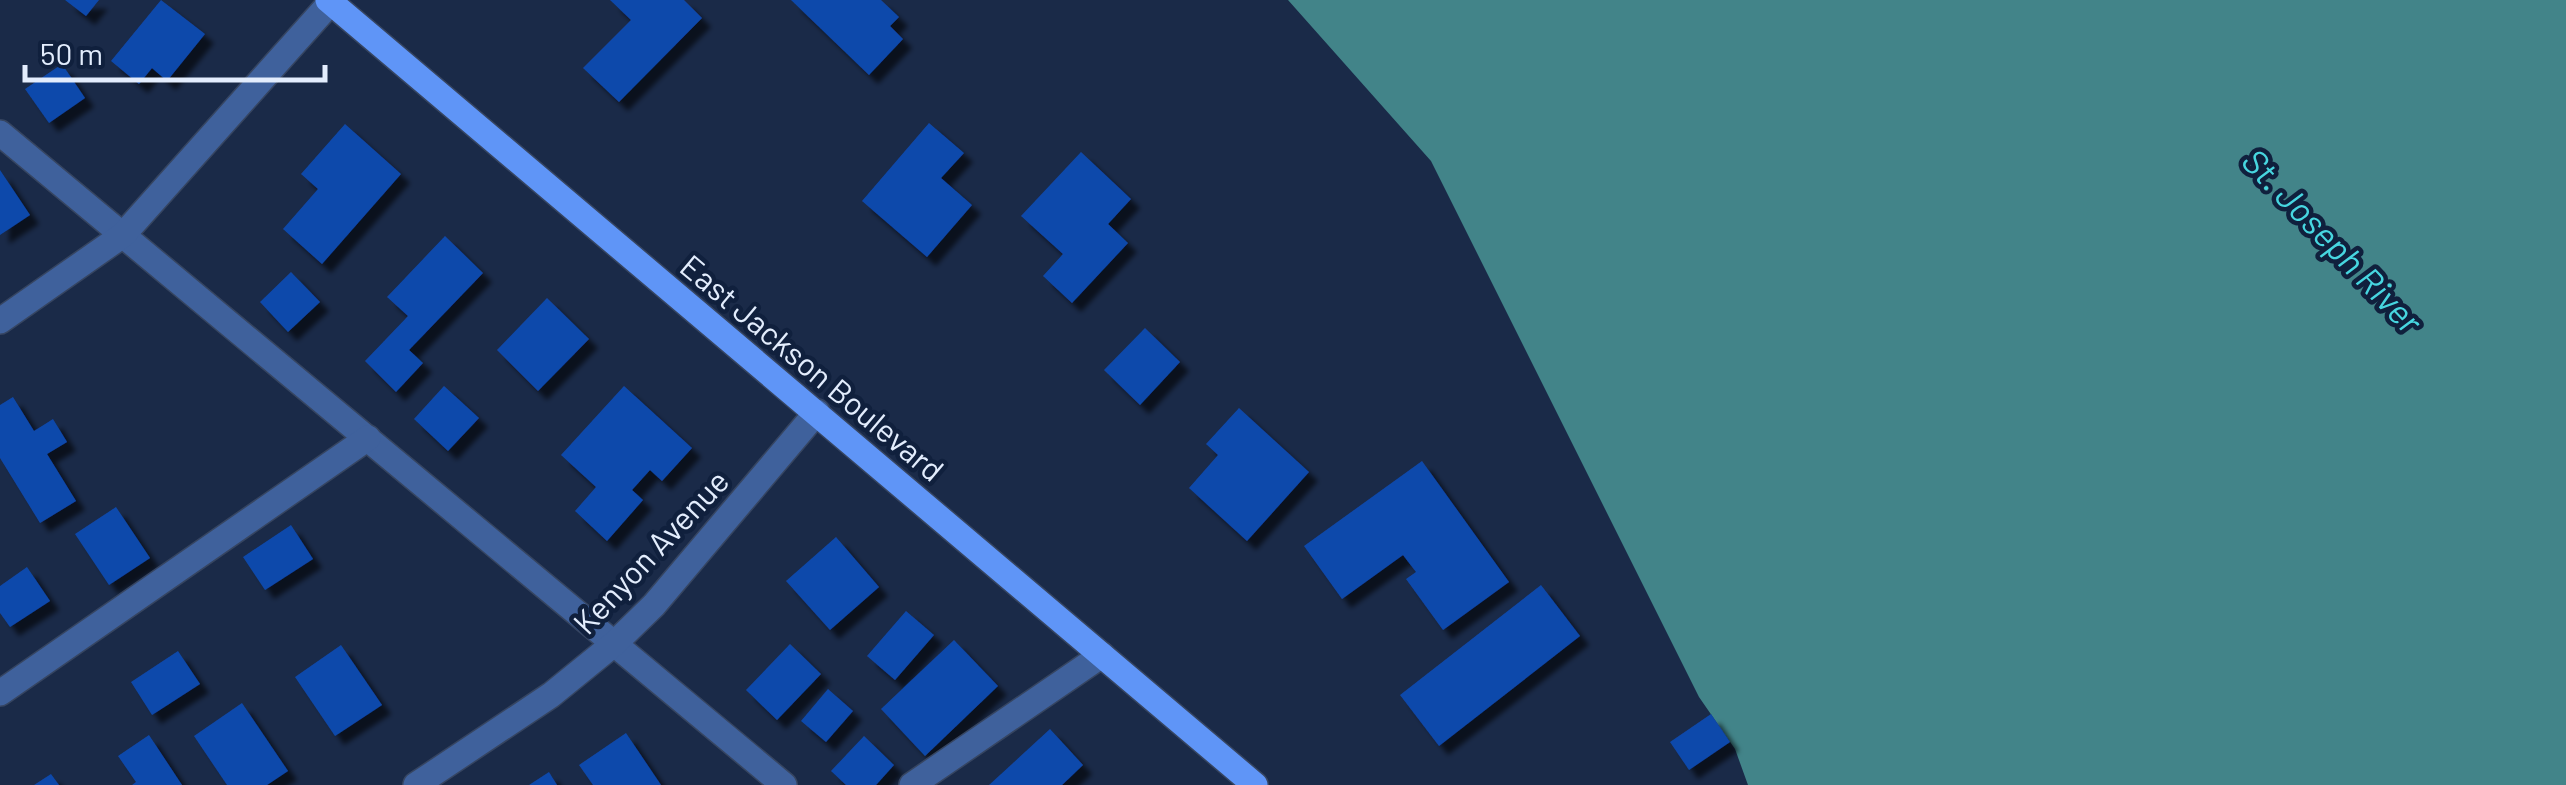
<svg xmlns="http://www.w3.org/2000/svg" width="2566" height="785" font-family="Barlow,sans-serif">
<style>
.water{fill:#428489}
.building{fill:#1148ab;filter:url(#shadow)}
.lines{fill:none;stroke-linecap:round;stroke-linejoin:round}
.minor-casing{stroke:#364561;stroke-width:28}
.major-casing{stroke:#364561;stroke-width:28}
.minor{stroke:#3f619c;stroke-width:25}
.major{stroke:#5f95f7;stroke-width:25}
.labels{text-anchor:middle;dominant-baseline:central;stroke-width:9;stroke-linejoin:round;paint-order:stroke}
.street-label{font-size:32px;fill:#e3edfd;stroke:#10203d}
.water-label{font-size:35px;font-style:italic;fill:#47d6e0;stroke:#10203d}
</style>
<defs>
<filter id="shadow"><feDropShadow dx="9" dy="9" stdDeviation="2.5" flood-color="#0009"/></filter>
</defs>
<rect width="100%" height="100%" fill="#1a2a48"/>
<!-- water -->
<path class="water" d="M1288,0H2566V785H1748L1735,749L1699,697L1431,161Z"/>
<!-- building -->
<g class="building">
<path d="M65,0H99L86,16Z"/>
<path d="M161,0L205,34L167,81L152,68L139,84L111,61Z"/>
<path d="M610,0H684L702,18L619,102L583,68L631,20Z"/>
<path d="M791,0H881L899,17L890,26L903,39L869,75Z"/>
<path d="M62,64L85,98L49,123L25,89Z"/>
<path d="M929,123L964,153L941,178L972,205L927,257L862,201Z"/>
<path d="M345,124L401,174L322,264L283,229L318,189L301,174Z"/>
<path d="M1081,152L1131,199L1108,224L1128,243L1072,303L1043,276L1063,254L1021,216Z"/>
<path d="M0,170L30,215L0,235Z"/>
<path d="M445,236L483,273L409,350L423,363L396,392L365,361L408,316L387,297Z"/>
<path d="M291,272L320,302L288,332L260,302Z"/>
<path d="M547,298L589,339L538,391L497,350Z"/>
<path d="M1145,328L1180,362L1140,405L1104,370Z"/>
<path d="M444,386L479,418L448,451L414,419Z"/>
<path d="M624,386L692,448L662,481L650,470L632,490L643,500L607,541L575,511L596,487L561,455Z"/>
<path d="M13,397L34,431L53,419L67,442L47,454L76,501L40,523L0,458V405Z"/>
<path d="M1239,408L1309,472L1247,541L1189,488L1218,455L1206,444Z"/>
<path d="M1422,461L1509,582L1443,630L1406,579L1416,572L1403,555L1342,599L1304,546Z"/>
<path d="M116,507L150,558L109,585L75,534Z"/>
<path d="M291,525L313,559L265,590L243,557Z"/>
<path d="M836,537L879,587L830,630L786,581Z"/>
<path d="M27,567L50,601L10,627L0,613V586Z"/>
<path d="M1541,585L1580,636L1439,746L1400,695Z"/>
<path d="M906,611L934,635L895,680L867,656Z"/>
<path d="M954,640L998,686L925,756L881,709Z"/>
<path d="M790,644L821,674L777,720L746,690Z"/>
<path d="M341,645L382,705L335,736L295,677Z"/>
<path d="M178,651L200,684L152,715L131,682Z"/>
<path d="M828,689L853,711L826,742L801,721Z"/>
<path d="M242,703L288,771L267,785H227L194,736Z"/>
<path d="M1711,714L1730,742L1689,770L1670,742Z"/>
<path d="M1050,729L1083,765L1062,785H989Z"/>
<path d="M626,733L661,785H593L579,765Z"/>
<path d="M149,735L182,785H132L136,782L118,756Z"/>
<path d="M864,736L894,765L876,785H846L831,771Z"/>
<path d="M549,772L557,785H529Z"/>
<path d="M51,774L59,785H34Z"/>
</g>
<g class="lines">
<!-- minor casing -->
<g class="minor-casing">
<g id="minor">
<path d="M0,133L784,785"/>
<path d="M0,321L123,235L331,2"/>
<path d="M0,693L368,438"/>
<path d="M416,785L551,695L615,643L654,605L817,412"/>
<path d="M912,785L1102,655"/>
</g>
</g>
<!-- major casing -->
<g class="major-casing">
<path id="major" d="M328,0L1255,785"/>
</g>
<!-- minor -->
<use href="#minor" class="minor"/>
<!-- major -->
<use href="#major" class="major"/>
</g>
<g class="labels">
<!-- street labels -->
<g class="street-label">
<text transform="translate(813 367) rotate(40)">East Jackson Boulevard</text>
<text transform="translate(650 551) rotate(-47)">Kenyon Avenue</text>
</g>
<!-- water labels -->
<g class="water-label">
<text transform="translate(2333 240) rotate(46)">St. Joseph River</text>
</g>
</g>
<!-- scale -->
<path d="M25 65v15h300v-15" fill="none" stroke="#e3edfd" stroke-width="5"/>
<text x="40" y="65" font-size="30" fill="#e3edfd" stroke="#10203d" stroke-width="8" paint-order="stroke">50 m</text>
</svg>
